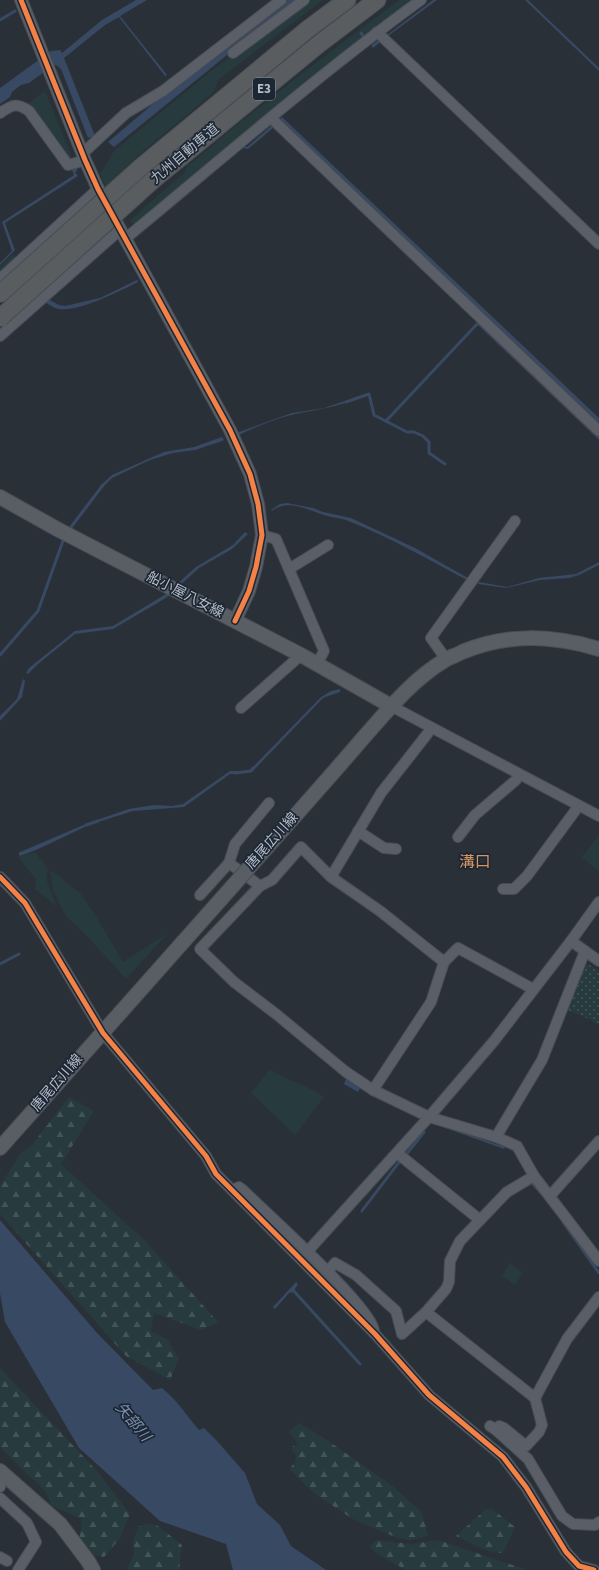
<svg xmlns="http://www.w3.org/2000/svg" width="599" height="1570" font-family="'Source Sans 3','Noto Sans JP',sans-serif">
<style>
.green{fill:#273a3e}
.forest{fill:url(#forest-firs)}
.garden{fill:url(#garden-dots)}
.water{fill:#384963}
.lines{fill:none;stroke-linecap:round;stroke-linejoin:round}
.stream{stroke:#384963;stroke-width:3}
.minor-casing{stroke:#484c53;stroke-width:12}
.tertiary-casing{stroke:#484c53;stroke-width:14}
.secondary-casing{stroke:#484c53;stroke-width:16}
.motorway-casing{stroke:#474c53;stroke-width:19}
.minor{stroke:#5a5e66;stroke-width:10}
.tertiary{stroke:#5a5e66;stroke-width:12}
.secondary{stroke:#595d64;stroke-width:14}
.motorway{stroke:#5a5d60;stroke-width:17}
.secondary-bridge-casing{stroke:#484c53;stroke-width:16;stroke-linecap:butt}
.motorway-bridge-casing{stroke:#474c53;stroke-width:19;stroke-linecap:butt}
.secondary-bridge{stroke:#595d64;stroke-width:14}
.motorway-bridge{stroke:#5a5d60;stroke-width:17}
.cycleway-casing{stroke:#1d2633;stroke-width:8}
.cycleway{stroke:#f48246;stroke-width:5}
.labels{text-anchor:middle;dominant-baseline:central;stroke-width:3.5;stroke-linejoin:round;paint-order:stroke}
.shield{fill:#1d2633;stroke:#878f9c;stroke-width:1}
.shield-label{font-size:13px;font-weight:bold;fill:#b4bcc9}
.street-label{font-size:14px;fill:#b4bcc9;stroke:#1d2633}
.water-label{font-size:15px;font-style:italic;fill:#7c92b1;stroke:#1d2633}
.quarter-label{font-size:16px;fill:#d59563;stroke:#1d2633}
</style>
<defs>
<pattern id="forest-firs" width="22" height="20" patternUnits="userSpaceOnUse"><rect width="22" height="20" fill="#273a3e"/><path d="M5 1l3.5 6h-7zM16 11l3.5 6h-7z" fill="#445559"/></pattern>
<pattern id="garden-dots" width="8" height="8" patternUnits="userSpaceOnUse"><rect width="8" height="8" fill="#273a3e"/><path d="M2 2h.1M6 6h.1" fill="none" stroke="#445559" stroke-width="1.8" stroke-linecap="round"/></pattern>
</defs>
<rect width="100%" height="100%" fill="#2a3038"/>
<!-- green -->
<g class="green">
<path d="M308,0H323L218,80L213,93L142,152L106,187L100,174L114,151L211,71Z"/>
<path d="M399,0H414L379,24L144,220L132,224L130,220L185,172L187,165L194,161C260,105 329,52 399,0Z"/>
<path d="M45,91L72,157H68L27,104Z"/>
<path d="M14,253L17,260L0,276V267Z"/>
<path d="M599,835V872L582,857Z"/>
<path d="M35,852L48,869L46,878L57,907L35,889L36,879L18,857Z"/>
<path d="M50,870L61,877L65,882L80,893L97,918L123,962L168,933L126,979L88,937L66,916L53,891Z"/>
<path d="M270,1069C287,1081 307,1085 324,1097L295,1135L251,1093Z"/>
<path d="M510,1263L523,1273L515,1285L502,1276Z"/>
</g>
<!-- forest -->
<g class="forest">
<path d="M69,1097L94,1111L61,1164L145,1241L218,1322L201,1330L154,1313L151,1331L167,1339L179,1359L170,1380L126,1356L0,1214V1186L21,1153L32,1145Z"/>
<path d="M0,1368L96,1470L130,1514L120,1538L104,1557L88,1553L79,1543L82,1519L52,1506L46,1492L0,1447Z"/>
<path d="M299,1423L330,1442L395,1488L422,1513L428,1536L409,1540L397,1538L351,1518L314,1493L289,1469L295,1462L296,1455L292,1451L293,1446L298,1444L289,1432Z"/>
<path d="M486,1509H492L515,1527L503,1553C487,1554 470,1542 456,1536Z"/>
<path d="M147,1523L158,1526L182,1545L179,1570H128L127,1568L134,1555L133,1542L138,1527Z"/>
<path d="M376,1540L412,1544L438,1540L527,1570H406L379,1555L369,1547Z"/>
</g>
<!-- garden -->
<path class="garden" d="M588,964L599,971V1026L591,1020L565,1009L584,965Z"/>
<!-- water -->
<g class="water">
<path d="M136,0H147L120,16L167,75L165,76L119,17L105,25L64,58L95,136L88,138L61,69L56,65L51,67L29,83L21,85L12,92L10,97L0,104V88L51,51L60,50L62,53L102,20Z"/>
<path d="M286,0H301L232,51L114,147L108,142L166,93Z"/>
<path d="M433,0H437L388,36L387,35Z"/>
<path d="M525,0H528L599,68V71Z"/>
<path d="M282,117L599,418V423L280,119Z"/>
<path d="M271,126L273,128L248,149L242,148L243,146L247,147Z"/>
<path d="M77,168V171L75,172L78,176L5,223L15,250L0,265V263L12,251L2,222L74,175L72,170Z"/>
<path d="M137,280L138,282C120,291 79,312 59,309C54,308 49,305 45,302L48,299L59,305L65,306L100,298Z"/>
<path d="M348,400L349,402C332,407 318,410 300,413C280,417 257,426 239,435V432L292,413L324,408Z"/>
<path d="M222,437L224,440L222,441L195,450L173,453L150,460L112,478L102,488L100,486L112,475L164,452L194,447Z"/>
<path d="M287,503L313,508L323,512L351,518L415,548L468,578L467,580C429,560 391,538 351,522C343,518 333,518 324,515C307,510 289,498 272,511L271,510L280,504Z"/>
<path d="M245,532L248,534L232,549L199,568L166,598L113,629L75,634L38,664L28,674L26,673L29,668L75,631L113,626L166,594L196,567L233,545Z"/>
<path d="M599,562V565L579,575L569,578L540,580L506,588L478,584L479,582L507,587L539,578L576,574Z"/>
<path d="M23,679L25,681L22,697L0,721V716L17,699Z"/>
<path d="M340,689V692L323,698L252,772L250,770L321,697L331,691Z"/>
<path d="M230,771H239V774H230L184,807L133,811L95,823L94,821L129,809L154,805L172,806L183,804Z"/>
<path d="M88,823L89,825L36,850L20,856L18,853Z"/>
<path d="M347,1077L361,1086L358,1092L344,1084Z"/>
<path d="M441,1125L505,1147L504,1149L440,1126Z"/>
<path d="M399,1160L401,1162L362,1213L360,1211Z"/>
<path d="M0,1220L97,1333L153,1390L162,1388C177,1400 187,1416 199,1430L204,1428L217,1441L245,1473L257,1504L280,1525L291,1546L326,1570H233L226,1544L160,1521L79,1448L5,1322L0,1293Z"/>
<path d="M296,1282L298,1284L295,1289V1290L292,1293L290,1292L275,1309L273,1307Z"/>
</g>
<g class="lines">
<!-- stream -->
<g class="stream">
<path d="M0,20L15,11"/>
<path d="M361,33L365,38"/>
<path d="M373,46L378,42"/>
<path d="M346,402L369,394L374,415L407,432H414L423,436L429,442V453L445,464"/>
<path d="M386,421L478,323L599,438"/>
<path d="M68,531L103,485"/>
<path d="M0,655L38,611L64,538"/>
<path d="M236,773L251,771L253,768"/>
<path d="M86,825L98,821"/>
<path d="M0,964L19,954"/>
<path d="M405,1156L424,1132"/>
<path d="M531,1182L542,1194"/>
<path d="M563,1222L599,1273"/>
<path d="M292,1289L360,1364"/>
</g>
<!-- minor casing -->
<g class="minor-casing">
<g id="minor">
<path d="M377,32L599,244"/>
<path d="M233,53L304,0"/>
<path d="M0,113C12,105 16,102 29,111L68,165L79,162"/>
<path d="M271,118L599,431"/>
<path d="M82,154L126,113L163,91L281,0"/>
<path d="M126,238C223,158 319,74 421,0"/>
<path d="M0,279L98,189"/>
<path d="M0,336L121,229"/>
<path d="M262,535L276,539L324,651L317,664"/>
<path d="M289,569L328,545"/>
<path d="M446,659L431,638L515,521"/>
<path d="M391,706L599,816"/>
<path d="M241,708L301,655"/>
<path d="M269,803L235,844L229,863L260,886L272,880L301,847L331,877L380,911L444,962L458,948L533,989"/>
<path d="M358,831L384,848L396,849"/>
<path d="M458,837L475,815L516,780"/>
<path d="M0,877L25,903L103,1033L206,1156L216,1174L375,1334L429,1395L503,1457L526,1487L566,1552L579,1566L594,1570"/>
<path d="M331,877L381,793L428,733"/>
<path d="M260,886L200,949L234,982L276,1014L346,1072L373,1090L429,1117L496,1137L517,1146L534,1176L599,1261"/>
<path d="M503,889H514L527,876L575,811"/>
<path d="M200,895L229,863"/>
<path d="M571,941L599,961"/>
<path d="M373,1090L431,1002L444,962"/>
<path d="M496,1137L542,1060L585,951"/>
<path d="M397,1153L480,1220"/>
<path d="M232,1190L239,1187L243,1190C264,1211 374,1309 374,1331"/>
<path d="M550,1196L599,1141"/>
<path d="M307,1252L429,1117L494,1041L571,941L599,902"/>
<path d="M328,1271L335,1263L356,1275L396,1311L402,1334L426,1312L446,1289L449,1282L450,1261L460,1241L507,1192L534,1176"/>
<path d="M426,1312L535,1398L567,1339L599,1297"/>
<path d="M490,1426L496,1430L528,1459L562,1516L573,1524L595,1525L599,1522"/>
<path d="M499,1426L504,1428L526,1446L539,1432L542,1425L535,1398"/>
<path d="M0,1487L3,1473"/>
<path d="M0,1498L27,1523L36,1542L18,1570"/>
<path d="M0,1557L7,1561"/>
</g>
</g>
<!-- tertiary casing -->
<g class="tertiary-casing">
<path id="tertiary" d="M21,0L85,160L98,189L230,430L250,474L258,504L262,535L256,567L249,591L235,621"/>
</g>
<!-- secondary casing -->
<g class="secondary-casing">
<g id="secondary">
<path d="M0,497L57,529L301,655L391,706"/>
<path d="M294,817C317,791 341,764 364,737C389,709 413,679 445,660C450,657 457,655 462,652C508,633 552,635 599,649"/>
<path d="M0,1148L120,1013"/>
<path d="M0,1471L60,1524L88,1561L93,1570"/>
</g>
</g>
<!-- motorway casing -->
<g class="motorway-casing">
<g id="motorway">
<path d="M141,167L308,29L347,0"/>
<path d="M153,180L319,44L377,0"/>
</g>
</g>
<!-- minor -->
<use href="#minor" class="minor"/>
<!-- tertiary -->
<use href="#tertiary" class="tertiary"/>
<!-- secondary -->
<use href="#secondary" class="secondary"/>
<!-- motorway -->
<use href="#motorway" class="motorway"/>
<!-- secondary-bridge casing -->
<g class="secondary-bridge-casing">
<path id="secondary-bridge" d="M120,1013L294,817"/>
</g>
<!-- motorway-bridge casing -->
<g class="motorway-bridge-casing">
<g id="motorway-bridge">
<path d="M0,294L141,167"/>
<path d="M0,318L153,180"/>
</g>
</g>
<!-- secondary-bridge -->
<use href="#secondary-bridge" class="secondary-bridge"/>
<!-- motorway-bridge -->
<use href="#motorway-bridge" class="motorway-bridge"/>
<!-- cycleway casing -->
<g class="cycleway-casing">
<g id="cycleway">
<path d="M21,0L85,160L98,189L230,430L250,474L258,504L262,535L256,567L249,591L235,621"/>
<path d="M0,877L25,903L103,1033L206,1156L216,1174L375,1334L429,1395L503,1457L526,1487L566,1552L579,1566L594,1570"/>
</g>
</g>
<!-- cycleway -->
<use href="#cycleway" class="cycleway"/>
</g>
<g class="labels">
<!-- shield labels -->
<rect class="shield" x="253" y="78" width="22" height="22" rx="3"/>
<g class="shield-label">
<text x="264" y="89">E3</text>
</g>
<!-- street labels -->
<g class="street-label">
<text transform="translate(185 154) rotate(-40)">九州自動車道</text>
<text transform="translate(185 595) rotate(27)">船小屋八女線</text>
<text transform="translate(272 841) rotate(-48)">唐尾広川線</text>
<text transform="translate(57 1083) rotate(-49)">唐尾広川線</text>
</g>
<!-- water labels -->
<g class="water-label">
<text transform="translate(133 1422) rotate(50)">矢部川</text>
</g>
<!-- quarter labels -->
<g class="quarter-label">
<text x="475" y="862">溝口</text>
</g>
</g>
</svg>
